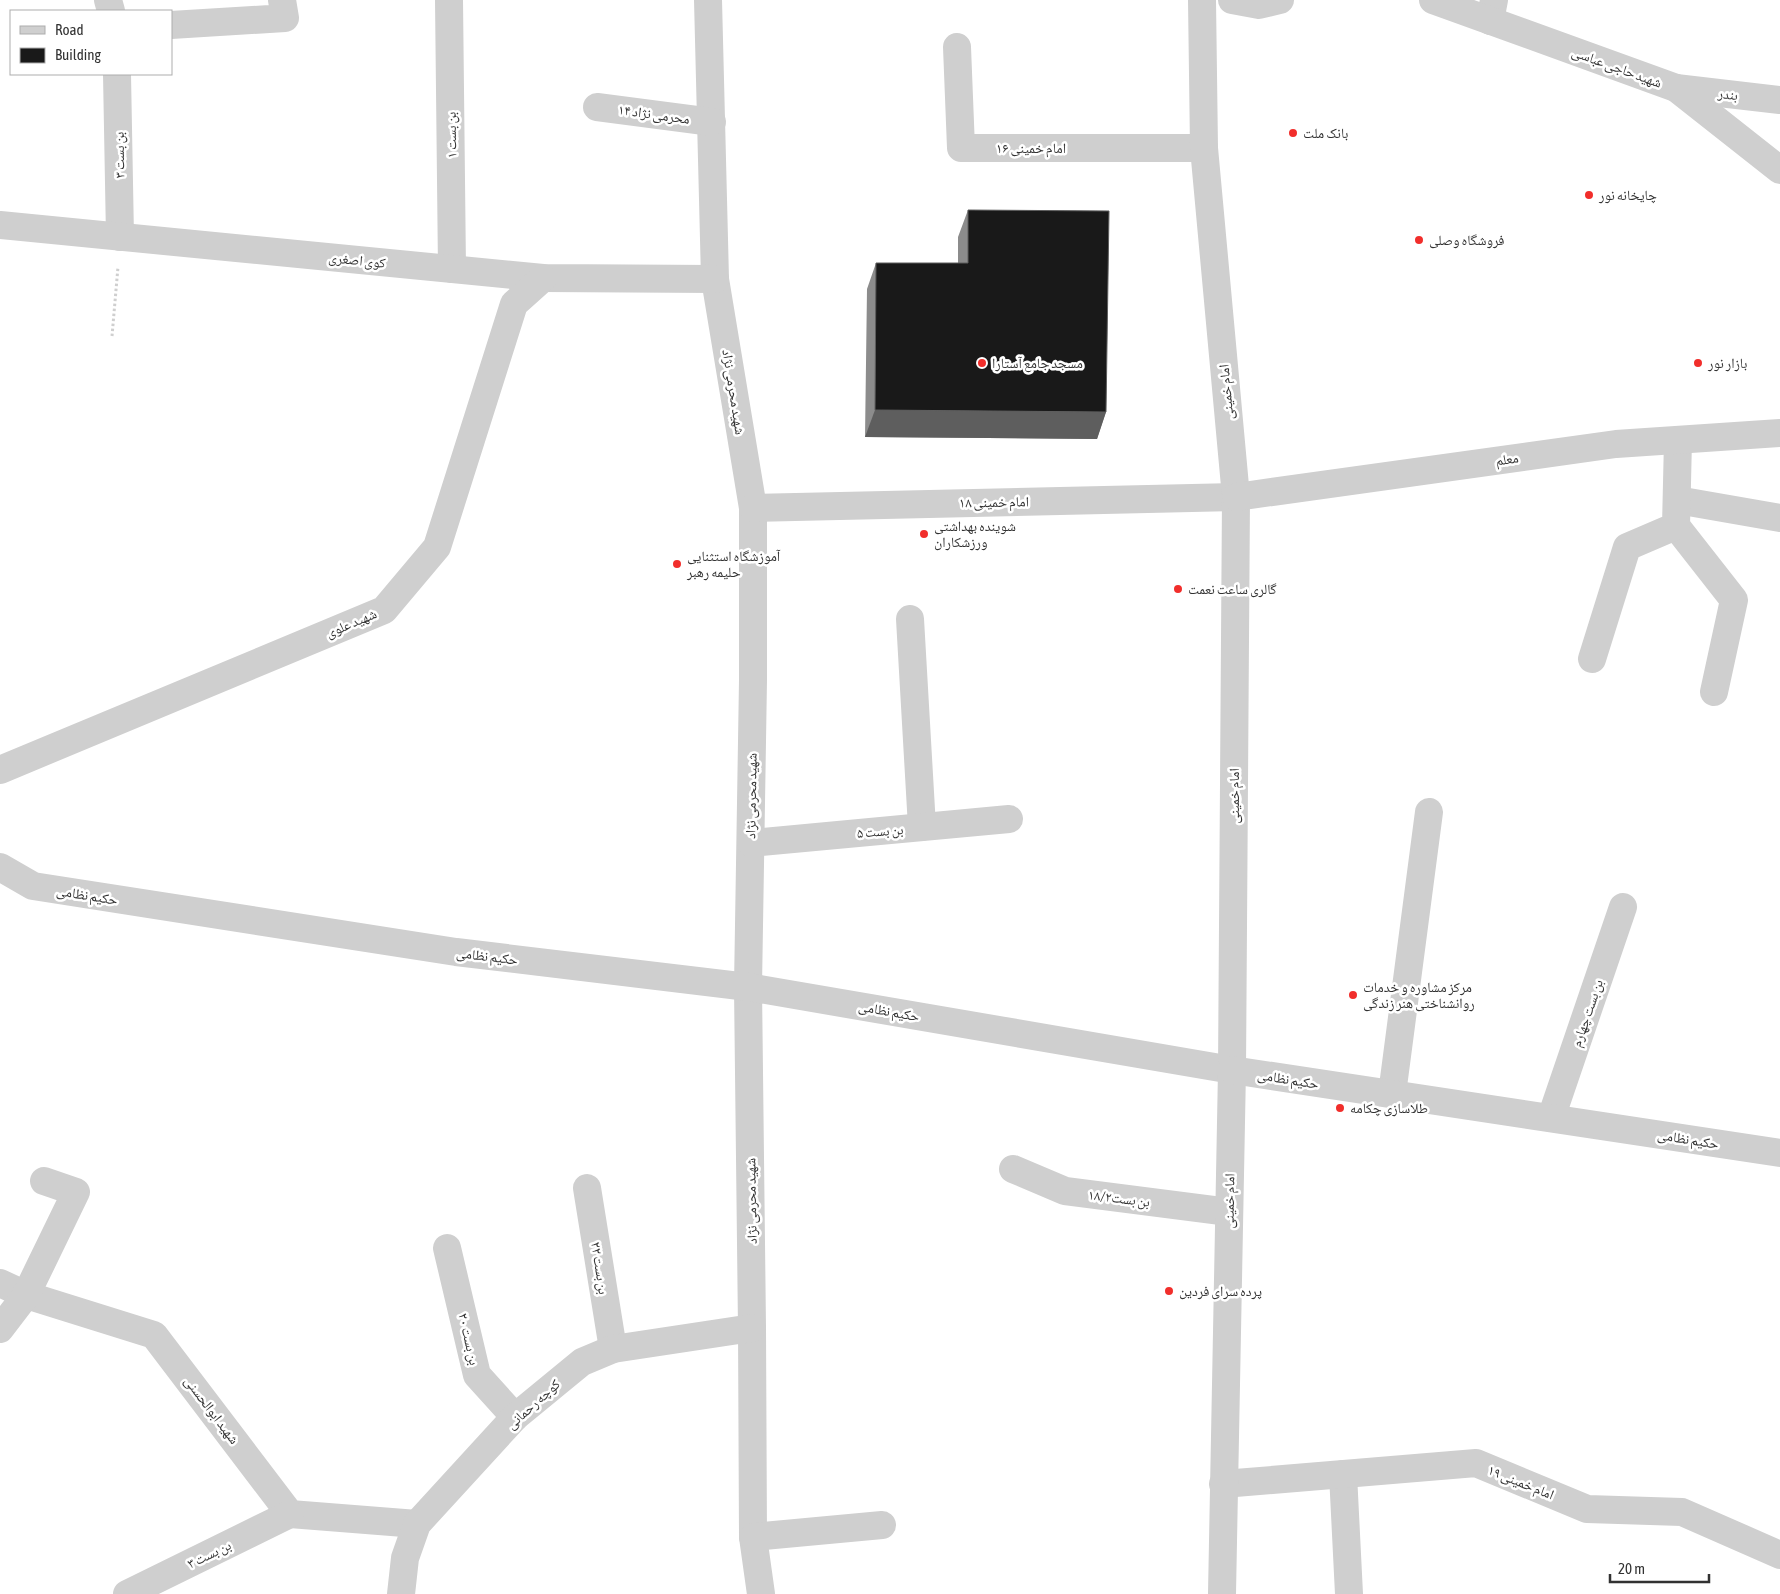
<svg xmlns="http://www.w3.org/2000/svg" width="1780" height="1594" font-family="'Asap Condensed','Noto Naskh Arabic',sans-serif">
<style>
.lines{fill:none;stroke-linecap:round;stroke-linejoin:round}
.path{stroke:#cfcfcf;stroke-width:3;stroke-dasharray:2.5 2.5;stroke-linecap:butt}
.minor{stroke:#cfcfcf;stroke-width:28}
.tertiary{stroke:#cfcfcf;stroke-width:28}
.wall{fill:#8c8c8c}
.shaded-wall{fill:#5e5e5e}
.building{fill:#191919;stroke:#5e5e5e}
.poi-dot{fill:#f12e2b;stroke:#fff;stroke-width:2}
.labels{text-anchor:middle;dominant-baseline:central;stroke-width:5;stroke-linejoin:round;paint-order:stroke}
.street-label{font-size:14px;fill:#323232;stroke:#fff}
.poi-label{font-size:14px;fill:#323232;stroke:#fff;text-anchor:start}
</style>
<rect width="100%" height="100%" fill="#fff"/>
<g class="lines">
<!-- path -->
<path class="path" d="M112,336L118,267"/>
<!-- minor -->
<g class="minor">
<path d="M108,0L111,11"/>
<path d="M449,0L452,269"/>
<path d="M708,0L715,279L753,508V680L748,987L752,1328L753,1537L761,1594"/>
<path d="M1490,21L1494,0"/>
<path d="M171,25L285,18L282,0"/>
<path d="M957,47L961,148H1204"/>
<path d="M117,74L120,237"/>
<path d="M1676,88L1780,100"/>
<path d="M597,107L712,122"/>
<path d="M0,225L543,278L715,279"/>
<path d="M1677,500L1780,518"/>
<path d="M753,508L1236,497"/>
<path d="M1676,526L1734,600L1714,692"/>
<path d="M910,619L922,827"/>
<path d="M1592,659L1627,547L1676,526L1678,440"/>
<path d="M0,770L384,610L437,547L514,304L543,278"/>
<path d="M751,843L1009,819"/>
<path d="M0,867L33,886L456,952L748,987L1232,1070"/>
<path d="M1392,1094L1429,812"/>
<path d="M1551,1118L1623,907"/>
<path d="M1013,1169L1065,1191L1229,1212"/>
<path d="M587,1188L613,1349"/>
<path d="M447,1248L477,1375L515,1417"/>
<path d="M0,1283L26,1295L154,1335L290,1514L417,1524"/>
<path d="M0,1329L26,1295L76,1192L44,1181"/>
<path d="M1343,1474L1349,1594"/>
<path d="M1223,1484L1476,1463L1587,1509L1682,1512L1780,1555"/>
<path d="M753,1537L882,1525"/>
<path d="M127,1594L290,1514"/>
<path d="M401,1594L405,1558L417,1524L515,1417L582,1362L613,1349L752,1328"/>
</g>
<!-- tertiary -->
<g class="tertiary">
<path d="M1202,0L1204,148L1236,497L1232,1070L1222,1594"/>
<path d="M1232,0L1259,5L1280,0"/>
<path d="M1433,0L1676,88L1780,170"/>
<path d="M1236,497L1616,444L1780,433"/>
<path d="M1232,1070L1780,1153"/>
</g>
</g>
<!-- wall -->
<path class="wall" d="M968,210L1106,412L1097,439L865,437L867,289L876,263H958V237Z"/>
<!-- shaded-wall -->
<path class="shaded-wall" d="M875,410L1106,412L1097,439L865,437Z"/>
<!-- building -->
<path class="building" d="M968,210L1109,211L1106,412L875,410L876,263H968Z"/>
<!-- markers -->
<g class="poi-dot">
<circle cx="1293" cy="133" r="5"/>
<circle cx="1589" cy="195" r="5"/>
<circle cx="1419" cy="240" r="5"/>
<circle cx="982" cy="363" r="5"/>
<circle cx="1698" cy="363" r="5"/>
<circle cx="924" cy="534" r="5"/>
<circle cx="677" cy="564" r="5"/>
<circle cx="1178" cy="589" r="5"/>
<circle cx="1353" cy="995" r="5"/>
<circle cx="1340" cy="1108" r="5"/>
<circle cx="1169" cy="1291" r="5"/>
</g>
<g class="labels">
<!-- street labels -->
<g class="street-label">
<text transform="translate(1617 67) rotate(20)">شهید حاجی عباسی</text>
<text transform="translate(1728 94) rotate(7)">بندر</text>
<text transform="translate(654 114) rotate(8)">محرمی نژاد ۱۴</text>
<text transform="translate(451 135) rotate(-91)">بن بست ۱</text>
<text x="1031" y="148">امام خمینی ۱۶</text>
<text transform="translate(119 155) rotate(-91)">بن بست ۳</text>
<text transform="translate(357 260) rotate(6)">کوی اصغری</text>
<text transform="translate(734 392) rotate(81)">شهید محرمی نژاد</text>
<text transform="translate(1226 392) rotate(-95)">امام خمینی</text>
<text transform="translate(1507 459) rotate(-8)">معلم</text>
<text transform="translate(994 502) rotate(-1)">امام خمینی ۱۸</text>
<text transform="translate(351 623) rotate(-23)">شهید علوی</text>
<text transform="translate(751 796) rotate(-89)">شهید محرمی نژاد</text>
<text transform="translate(1234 796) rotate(-90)">امام خمینی</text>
<text transform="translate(880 831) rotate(-5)">بن بست ۵</text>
<text transform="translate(87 895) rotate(9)">حکیم نظامی</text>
<text transform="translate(487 956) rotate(7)">حکیم نظامی</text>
<text transform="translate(889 1011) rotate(10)">حکیم نظامی</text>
<text transform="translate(1587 1013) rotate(-71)">بن بست چهارم</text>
<text transform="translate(1288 1079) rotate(9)">حکیم نظامی</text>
<text transform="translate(1688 1139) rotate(9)">حکیم نظامی</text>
<text transform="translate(1119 1198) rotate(7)">بن بست۱۸/۲</text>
<text transform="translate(751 1201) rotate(-91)">شهید محرمی نژاد</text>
<text transform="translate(1229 1201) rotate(-89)">امام خمینی</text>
<text transform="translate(600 1268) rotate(81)">بن بست ۲۲</text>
<text transform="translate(469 1339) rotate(77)">بن بست ۲۰</text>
<text transform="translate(533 1404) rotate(-42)">کوچه رحمانی</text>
<text transform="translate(212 1410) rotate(53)">شهید ابوالحسنی</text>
<text transform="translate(1521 1482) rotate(22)">امام خمینی ۱۹</text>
<text transform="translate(209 1554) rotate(-26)">بن بست ۳</text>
</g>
<!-- poi labels -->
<g class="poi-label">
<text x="1303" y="133">بانک ملت</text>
<text x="1599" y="195">چایخانه نور</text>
<text x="1429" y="240">فروشگاه وصلی</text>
<text x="992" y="363">مسجد جامع آستارا</text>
<text x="1708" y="363">بازار نور</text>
<text x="934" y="526">شوینده بهداشتی<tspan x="934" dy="16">ورزشکاران</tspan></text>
<text x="687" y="556">آموزشگاه استثنایی<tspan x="687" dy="16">حلیمه رهبر</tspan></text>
<text x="1188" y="589">گالری ساعت نعمت</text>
<text x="1363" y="987">مرکز مشاوره و خدمات<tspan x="1363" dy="16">روانشناختی هنر زندگی</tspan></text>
<text x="1350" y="1108">طلاسازی چکامه</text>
<text x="1179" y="1291">پرده سرای فردین</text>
</g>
</g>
<!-- legend -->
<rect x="10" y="10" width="162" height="65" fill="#ffffff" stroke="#adadad"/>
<rect x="20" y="26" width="25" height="8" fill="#cfcfcf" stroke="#adadad"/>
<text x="55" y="35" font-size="15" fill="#323232">Road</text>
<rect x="20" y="48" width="25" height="15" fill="#191919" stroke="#adadad"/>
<text x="55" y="60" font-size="15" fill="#323232">Building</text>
<!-- scale -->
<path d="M1610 1574v8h99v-8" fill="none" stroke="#323232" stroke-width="2.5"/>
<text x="1618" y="1574" font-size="15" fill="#323232" stroke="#ffffff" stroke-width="4" paint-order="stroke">20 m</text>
</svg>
